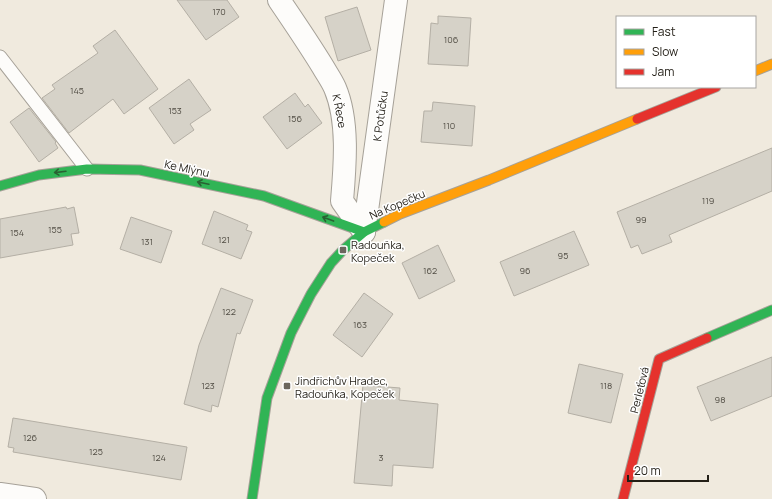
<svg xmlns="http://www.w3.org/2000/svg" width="772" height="499" font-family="Manrope,sans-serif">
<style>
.building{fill:#d6d2c8;stroke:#b4afa5}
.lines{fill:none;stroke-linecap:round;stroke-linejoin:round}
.lane-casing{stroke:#a6a198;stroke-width:15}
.street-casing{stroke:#a6a198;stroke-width:24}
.fast-casing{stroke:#a6a198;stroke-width:11}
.slow-casing{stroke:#a6a198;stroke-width:11}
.jam-casing{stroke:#a6a198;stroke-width:11}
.lane{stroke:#fdfcfa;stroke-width:13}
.street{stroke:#fdfcfa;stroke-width:22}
.fast{stroke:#30b455;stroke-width:9}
.slow{stroke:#ff9f0a;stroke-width:9}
.jam{stroke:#e5322d;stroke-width:9}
.oneway{stroke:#296233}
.poi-dot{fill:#6b665d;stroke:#fff;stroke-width:1.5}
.labels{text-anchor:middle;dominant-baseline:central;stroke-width:3;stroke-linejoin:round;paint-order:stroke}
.number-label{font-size:9px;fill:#524e45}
.street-label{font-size:11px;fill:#231f17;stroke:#fff}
.poi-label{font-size:11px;fill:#231f17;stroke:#fff;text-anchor:start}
</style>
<rect width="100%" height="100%" fill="#f0eade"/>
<!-- building -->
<g class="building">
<path d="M177,0H227L239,17L206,40Z"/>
<path d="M357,7L371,50L338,61L325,17Z"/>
<path d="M438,16L471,18L468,66L428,64L431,23L438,24Z"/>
<path d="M115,30L158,89L124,114L113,99L69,133L42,98L55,89L52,85L98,53L93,46Z"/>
<path d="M189,79L211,110L190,124L194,130L174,144L149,108Z"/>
<path d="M295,93L305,107L308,104L322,123L287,149L263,117Z"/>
<path d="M433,102L475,106L472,146L421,142L424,111H432Z"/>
<path d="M29,108L56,142L55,143L58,148L39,162L10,122Z"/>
<path d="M772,148V191L669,235L672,242L642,254L638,245L631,248L617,212Z"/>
<path d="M66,207L67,209L74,207L79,233L71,234L73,245L0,258V219Z"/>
<path d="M214,211L248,225L246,230L252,232L241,259L202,244Z"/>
<path d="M131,217L172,231L161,263L120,249Z"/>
<path d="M574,231L589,265L514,296L500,262Z"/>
<path d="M438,245L455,281L419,299L402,263Z"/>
<path d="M221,288L253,300L240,334L237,333L218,407L212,405L211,412L184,404L199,345Z"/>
<path d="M364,293L393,314L362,357L333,335Z"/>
<path d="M772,357V396L711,421L697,387Z"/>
<path d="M579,364L623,374L611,423L568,413Z"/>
<path d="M363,385L400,388L399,400L438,404L433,468L393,465L392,486L354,483Z"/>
<path d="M13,418L187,447L181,480L13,452L14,448L8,447Z"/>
</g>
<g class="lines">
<!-- lane casing -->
<g class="lane-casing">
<path id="lane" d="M0,57L87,169"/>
</g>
<!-- street casing -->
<g class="street-casing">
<g id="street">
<path d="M279,0C294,22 309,44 323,67C327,74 332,81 335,88C349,121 345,166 342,201L364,232"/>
<path d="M364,232L396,0"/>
<path d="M0,494L35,499"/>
</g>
</g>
<!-- fast casing -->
<g class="fast-casing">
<g id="fast">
<path d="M0,186L39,175L87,169L140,170L264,196L364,232"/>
<path d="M707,338L772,310"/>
<path d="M252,499L267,398L291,333L311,294L331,263L343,250L364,232L384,222"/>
</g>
</g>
<!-- slow casing -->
<g class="slow-casing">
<g id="slow">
<path d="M755,71L772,64"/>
<path d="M384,222L400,214L489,180L637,119"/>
</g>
</g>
<!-- jam casing -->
<g class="jam-casing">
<g id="jam">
<path d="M637,119L716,87"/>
<path d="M623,499L659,359L707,338"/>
</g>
</g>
<!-- lane -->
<use href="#lane" class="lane"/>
<!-- street -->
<use href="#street" class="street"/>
<!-- fast -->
<use href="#fast" class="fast"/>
<!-- slow -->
<use href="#slow" class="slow"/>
<!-- jam -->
<use href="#jam" class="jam"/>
</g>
<!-- one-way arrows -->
<defs><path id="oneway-shaft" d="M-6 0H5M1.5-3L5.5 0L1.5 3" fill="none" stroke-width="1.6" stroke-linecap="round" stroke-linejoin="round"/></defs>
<g class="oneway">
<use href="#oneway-shaft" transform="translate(60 172) rotate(173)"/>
<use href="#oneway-shaft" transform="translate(203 183) rotate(-168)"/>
<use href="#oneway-shaft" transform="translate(328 219) rotate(-160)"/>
</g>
<!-- markers -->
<g class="poi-dot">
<rect x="339" y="246" width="8" height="8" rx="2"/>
<rect x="283" y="382" width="8" height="8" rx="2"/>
</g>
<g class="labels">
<!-- number labels -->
<g class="number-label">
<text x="219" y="11">170</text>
<text x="451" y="39">106</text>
<text x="77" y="90">145</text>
<text x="175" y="110">153</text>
<text x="295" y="118">156</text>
<text x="449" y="125">110</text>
<text x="708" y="200">119</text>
<text x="641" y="219">99</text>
<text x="55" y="229">155</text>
<text x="17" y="232">154</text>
<text x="224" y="239">121</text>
<text x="147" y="241">131</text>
<text x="563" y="255">95</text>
<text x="430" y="270">162</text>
<text x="525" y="270">96</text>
<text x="229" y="311">122</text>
<text x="360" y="324">163</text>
<text x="208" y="385">123</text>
<text x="606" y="385">118</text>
<text x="720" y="399">98</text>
<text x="30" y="437">126</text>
<text x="96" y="451">125</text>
<text x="159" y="457">124</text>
<text x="381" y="457">3</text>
</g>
<!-- street labels -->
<g class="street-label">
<text transform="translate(340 111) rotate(79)">K Řece</text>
<text transform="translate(380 116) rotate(-82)">K Potůčku</text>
<text transform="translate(187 168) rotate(12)">Ke Mlýnu</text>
<text transform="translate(397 204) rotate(-23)">Na Kopečku</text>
<text transform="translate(639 390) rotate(-76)">Perleťová</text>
</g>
<!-- poi labels -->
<g class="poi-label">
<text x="351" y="244">Radouňka,<tspan x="351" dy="13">Kopeček</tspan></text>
<text x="295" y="380">Jindřichův Hradec,<tspan x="295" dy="13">Radouňka, Kopeček</tspan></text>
</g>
</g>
<!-- legend -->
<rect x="616" y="16" width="140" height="72" fill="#ffffff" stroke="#a7a5a2"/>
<rect x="624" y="29" width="20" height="6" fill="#30b455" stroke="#a7a5a2"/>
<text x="652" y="36" font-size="12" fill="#231f17">Fast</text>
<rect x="624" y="49" width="20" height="6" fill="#ff9f0a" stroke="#a7a5a2"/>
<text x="652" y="56" font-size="12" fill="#231f17">Slow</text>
<rect x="624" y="69" width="20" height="6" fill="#e5322d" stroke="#a7a5a2"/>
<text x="652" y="76" font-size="12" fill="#231f17">Jam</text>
<!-- scale -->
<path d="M628 475v6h80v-6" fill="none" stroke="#231f17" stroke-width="2"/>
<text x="634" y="475" font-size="12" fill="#231f17" stroke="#ffffff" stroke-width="3" paint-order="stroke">20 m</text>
</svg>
